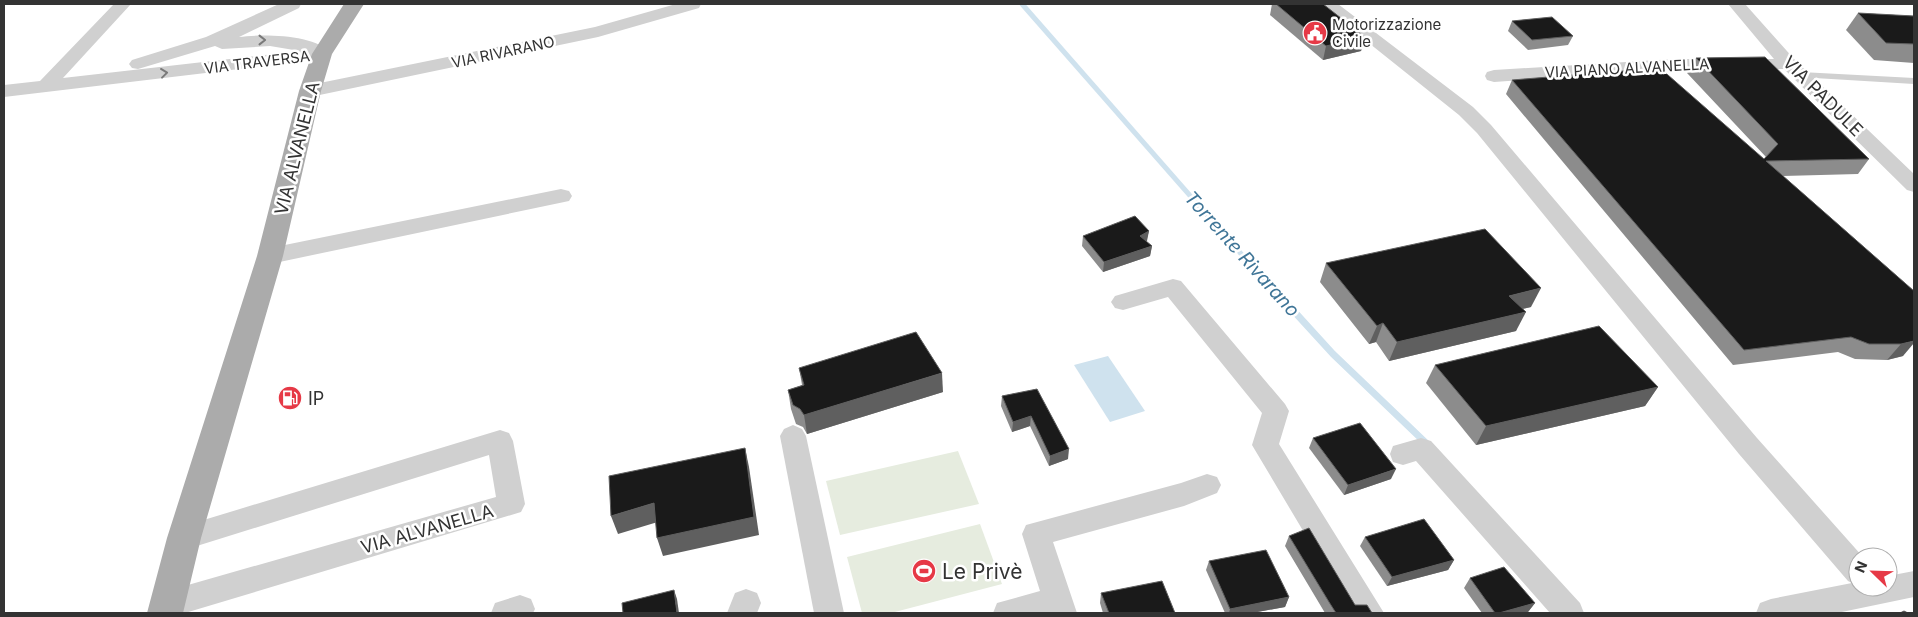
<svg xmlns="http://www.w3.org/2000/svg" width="1918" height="617" font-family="Inter,sans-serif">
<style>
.green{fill:#e6ecdf}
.water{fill:#cfe2ee}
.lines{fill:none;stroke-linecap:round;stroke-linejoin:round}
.stream-far1{stroke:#cfe2ee;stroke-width:5}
.stream{stroke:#cfe2ee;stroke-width:7}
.service{fill:#d0d0d0;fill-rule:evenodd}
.minor{fill:#d0d0d0;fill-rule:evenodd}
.primary{fill:#ababab;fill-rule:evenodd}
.wall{fill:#8c8c8c}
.shaded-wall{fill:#5f5f5f}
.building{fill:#1a1a1a;stroke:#5f5f5f}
.oneway{stroke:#7a7a7a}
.labels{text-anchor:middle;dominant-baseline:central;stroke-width:5;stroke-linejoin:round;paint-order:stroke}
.far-poi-label{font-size:15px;fill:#333;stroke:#fff;text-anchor:start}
.far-street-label{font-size:15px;fill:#333;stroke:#fff}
.street-label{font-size:18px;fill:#333;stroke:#fff}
.poi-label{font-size:18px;fill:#333;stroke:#fff;text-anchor:start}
.water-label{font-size:19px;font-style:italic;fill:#3f7597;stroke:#fff}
.near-poi-label{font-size:21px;fill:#333;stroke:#fff;text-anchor:start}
</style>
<rect width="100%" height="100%" fill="#fff"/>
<!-- green -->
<g class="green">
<path d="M958,451L979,504L840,535L826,481Z"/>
<path d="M980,524L1002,584L891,613H862L847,557Z"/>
</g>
<!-- water -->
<path class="water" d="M1108,356L1145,411L1110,422L1074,365Z"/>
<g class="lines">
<!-- stream-far1 -->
<path class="stream-far1" d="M1022,4L1250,264"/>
<!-- stream -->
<path class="stream" d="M1249,262L1333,354L1427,444"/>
<!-- service -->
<path class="service" d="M1801,72L1914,78V84L1798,77L1797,75Z"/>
<!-- minor -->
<g class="minor">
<path d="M114,4H131L63,78L300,51L270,46L222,49L215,46L138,69L132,68L129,64L132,60L206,37L279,4H301L299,8L239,37C261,34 317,34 331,54L328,58L322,59L4,97V85L40,81Z"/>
<path d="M676,4H701L699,8L598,37L310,97L303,95L301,91L303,87L310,85L595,27Z"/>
<path d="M1320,4H1338L1473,107L1491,125L1757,438L1863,557H1858V587H1888V576L1914,571V597L1837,613H1756L1760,603L1771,599L1852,583L1848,581L1739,454L1477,133L1459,115Z"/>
<path d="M1728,4H1745L1795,60L1914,174V192L1907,190L1784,69H1675L1494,82L1487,80L1485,76L1487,72L1494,70L1675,59H1774Z"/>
<path d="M561,189L569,191L572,196L569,201L270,264L262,261L259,256L262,251L270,248Z"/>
<path d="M1173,279L1181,281L1285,404L1289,411L1279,444L1384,613H1352L1252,445L1262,413L1168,297L1123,310L1115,308L1111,302L1115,296Z"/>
<path d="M793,425L802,429L806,436L844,613H814L780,436L784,429Z"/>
<path d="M500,430L509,433L513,441L525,504L521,512L185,613H156L152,605L156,595L167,591L496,497L489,455L184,550L174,547L170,538L174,529Z"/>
<path d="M1421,438L1431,441L1580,603L1584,613H1550L1416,461L1403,465L1393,462L1390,454L1393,446Z"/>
<path d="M1207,474L1217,477L1221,485L1217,493L1184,506L1053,542L1077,613H993L997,603L1040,591L1022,534L1026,525L1181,483Z"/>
<path d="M746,589L757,593L761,603L757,613H727L735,593Z"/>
<path d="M520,595L531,599L535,609L533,613H491L495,603Z"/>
</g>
<!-- primary -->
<path class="primary" d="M344,4H364L332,54L321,91L283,256L201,538L183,613H147L167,538L257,256L299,91L312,54Z"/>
</g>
<!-- wall -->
<g class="wall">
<path d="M1272,4H1323L1365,37L1361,51L1323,60L1270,15Z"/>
<path d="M1858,13L1914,16V63L1874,60L1846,30Z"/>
<path d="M1512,21L1573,36L1568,45L1528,50L1508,31Z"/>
<path d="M1696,58L1869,159L1858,174L1783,176L1914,291L1903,356L1887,360L1855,359L1838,352L1733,365L1506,94L1512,80L1764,159L1766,157L1687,73Z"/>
<path d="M1149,231L1146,241L1152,246L1150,256L1103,272L1082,246L1083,236Z"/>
<path d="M1326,263L1531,307L1523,309L1516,331L1389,361L1376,342L1369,344L1320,282Z"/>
<path d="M1435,365L1658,387L1645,406L1476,445L1426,383Z"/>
<path d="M799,368L943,392L807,434L803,427L796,424L791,409L788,390L802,385Z"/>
<path d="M1037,389L1068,459L1049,466L1030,426L1012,432L1001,406L1002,396Z"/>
<path d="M1313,438L1391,479L1344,495L1309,448Z"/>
<path d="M1289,536L1355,605L1372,613H1325L1285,546Z"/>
<path d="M1365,537L1454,560L1448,570L1387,586L1360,546Z"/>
<path d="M1209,561L1289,597L1285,607L1252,613H1225L1206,570Z"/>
<path d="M1470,578L1535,603L1528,612L1525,613H1482L1464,588Z"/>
<path d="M1101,593L1175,613H1103L1100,603Z"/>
</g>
<!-- shaded-wall -->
<g class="shaded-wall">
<path d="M1365,37L1361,51L1323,60L1326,46Z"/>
<path d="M1149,231L1147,241L1139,246L1140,236Z"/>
<path d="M1152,246L1150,256L1103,272L1104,262Z"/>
<path d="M1541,288L1531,307L1499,314L1509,296Z"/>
<path d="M1526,312L1516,331L1389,361L1397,342Z"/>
<path d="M1383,323L1376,342L1369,344L1377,326Z"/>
<path d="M1914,341V343L1903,356L1887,360L1901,344Z"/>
<path d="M942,373L943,392L807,434L804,415Z"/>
<path d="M1658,387L1645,406L1476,445L1486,426Z"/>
<path d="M1031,416L1030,426L1012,432L1013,422Z"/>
<path d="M745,448L749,467L759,535L663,556L657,538Z"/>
<path d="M1069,449L1068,459L1049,466L1050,456Z"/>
<path d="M1396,469L1391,479L1344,495L1348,485Z"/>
<path d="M654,503L661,521L618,534L611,516Z"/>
<path d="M1454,560L1448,570L1387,586L1392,577Z"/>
<path d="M674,590L677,599L679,613H677Z"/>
<path d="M1289,597L1285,607L1252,613H1229L1230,609Z"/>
<path d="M1535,603L1528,612L1525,613H1499Z"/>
</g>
<!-- building -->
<g class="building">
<path d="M1276,4H1323L1365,37L1326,46Z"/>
<path d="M1858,13L1914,16V44L1886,43Z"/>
<path d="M1552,17L1573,36L1532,40L1512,21Z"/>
<path d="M1765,57L1869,159L1766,161L1914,291V341L1901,344H1869L1851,337L1744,350L1512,80L1660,68L1764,159L1778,144L1696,58Z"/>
<path d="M1135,216L1149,231L1140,236L1152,246L1104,262L1083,236Z"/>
<path d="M1485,229L1541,288L1509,296L1526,312L1397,342L1383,323L1377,326L1326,263Z"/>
<path d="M1599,326L1658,387L1486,426L1435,365Z"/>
<path d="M916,332L942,373L804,415L800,409L793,405L788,390L804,385L799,368Z"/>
<path d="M1037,389L1069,449L1050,456L1031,416L1013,422L1002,396Z"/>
<path d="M1360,423L1396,469L1348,485L1313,438Z"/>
<path d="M745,448L754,517L657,538L654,503L611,516L609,476Z"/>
<path d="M1424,519L1454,560L1392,577L1365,537Z"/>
<path d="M1309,528L1355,605H1367L1372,613H1336L1329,602L1289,536Z"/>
<path d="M1266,550L1289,597L1230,609L1209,561Z"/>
<path d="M1504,567L1535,603L1499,613H1495L1470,578Z"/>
<path d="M1162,581L1175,613H1109L1101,593Z"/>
<path d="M674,590L677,613H623L622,603Z"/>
<path d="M1904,611L1908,613H1900Z"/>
</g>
<!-- one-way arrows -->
<defs><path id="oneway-chevron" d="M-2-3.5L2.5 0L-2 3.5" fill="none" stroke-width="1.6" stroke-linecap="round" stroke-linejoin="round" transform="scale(1.25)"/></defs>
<g class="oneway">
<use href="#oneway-chevron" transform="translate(262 40)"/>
<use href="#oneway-chevron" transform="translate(164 73) rotate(-7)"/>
</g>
<!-- icons -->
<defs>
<g id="civic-disc" transform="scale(1.25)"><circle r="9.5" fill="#e63946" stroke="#fff"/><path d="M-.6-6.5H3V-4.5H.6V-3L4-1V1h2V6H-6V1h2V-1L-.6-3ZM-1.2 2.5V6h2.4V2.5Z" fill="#fff"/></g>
<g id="fuel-disc" transform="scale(1.25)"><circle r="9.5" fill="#e63946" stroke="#fff"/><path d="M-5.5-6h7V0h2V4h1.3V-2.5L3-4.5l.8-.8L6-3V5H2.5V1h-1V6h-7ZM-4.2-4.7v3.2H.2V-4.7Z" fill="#fff"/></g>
<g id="stadium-disc" transform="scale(1.25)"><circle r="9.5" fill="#e63946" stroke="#fff"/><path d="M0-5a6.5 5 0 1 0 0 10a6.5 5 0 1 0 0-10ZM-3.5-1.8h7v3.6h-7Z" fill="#fff"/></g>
</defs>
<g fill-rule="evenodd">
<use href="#civic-disc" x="1315" y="33"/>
<use href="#fuel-disc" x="290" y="398"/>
<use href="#stadium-disc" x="924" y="571"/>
</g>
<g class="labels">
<!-- far-poi labels -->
<g class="far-poi-label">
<text x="1332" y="24">Motorizzazione<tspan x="1332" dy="17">Civile</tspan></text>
</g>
<!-- far-street labels -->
<g class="far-street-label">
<text transform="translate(503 52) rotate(-12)">VIA RIVARANO</text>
<text transform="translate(257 62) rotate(-7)">VIA TRAVERSA</text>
<text transform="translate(1627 68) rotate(-3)">VIA PIANO ALVANELLA</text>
</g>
<!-- street labels -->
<g class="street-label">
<text transform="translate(1823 96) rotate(45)">VIA PADULE</text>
<text transform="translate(297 148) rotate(-76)">VIA ALVANELLA</text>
<text transform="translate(427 529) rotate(-16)">VIA ALVANELLA</text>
</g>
<!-- poi labels -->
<g class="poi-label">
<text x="308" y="398">IP</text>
</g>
<!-- water labels -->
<g class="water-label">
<text transform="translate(1242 254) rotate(48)">Torrente Rivarano</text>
</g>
<!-- near-poi labels -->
<g class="near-poi-label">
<text x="942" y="571">Le Privè</text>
</g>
</g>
<!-- border -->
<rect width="1918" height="617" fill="none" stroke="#333333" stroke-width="10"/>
<!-- north arrow -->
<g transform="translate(1873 572) rotate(293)"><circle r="24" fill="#ffffff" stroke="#adadad"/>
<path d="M0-4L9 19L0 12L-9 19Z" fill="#e63946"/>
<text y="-8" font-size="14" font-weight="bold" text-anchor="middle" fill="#333333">N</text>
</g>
</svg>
